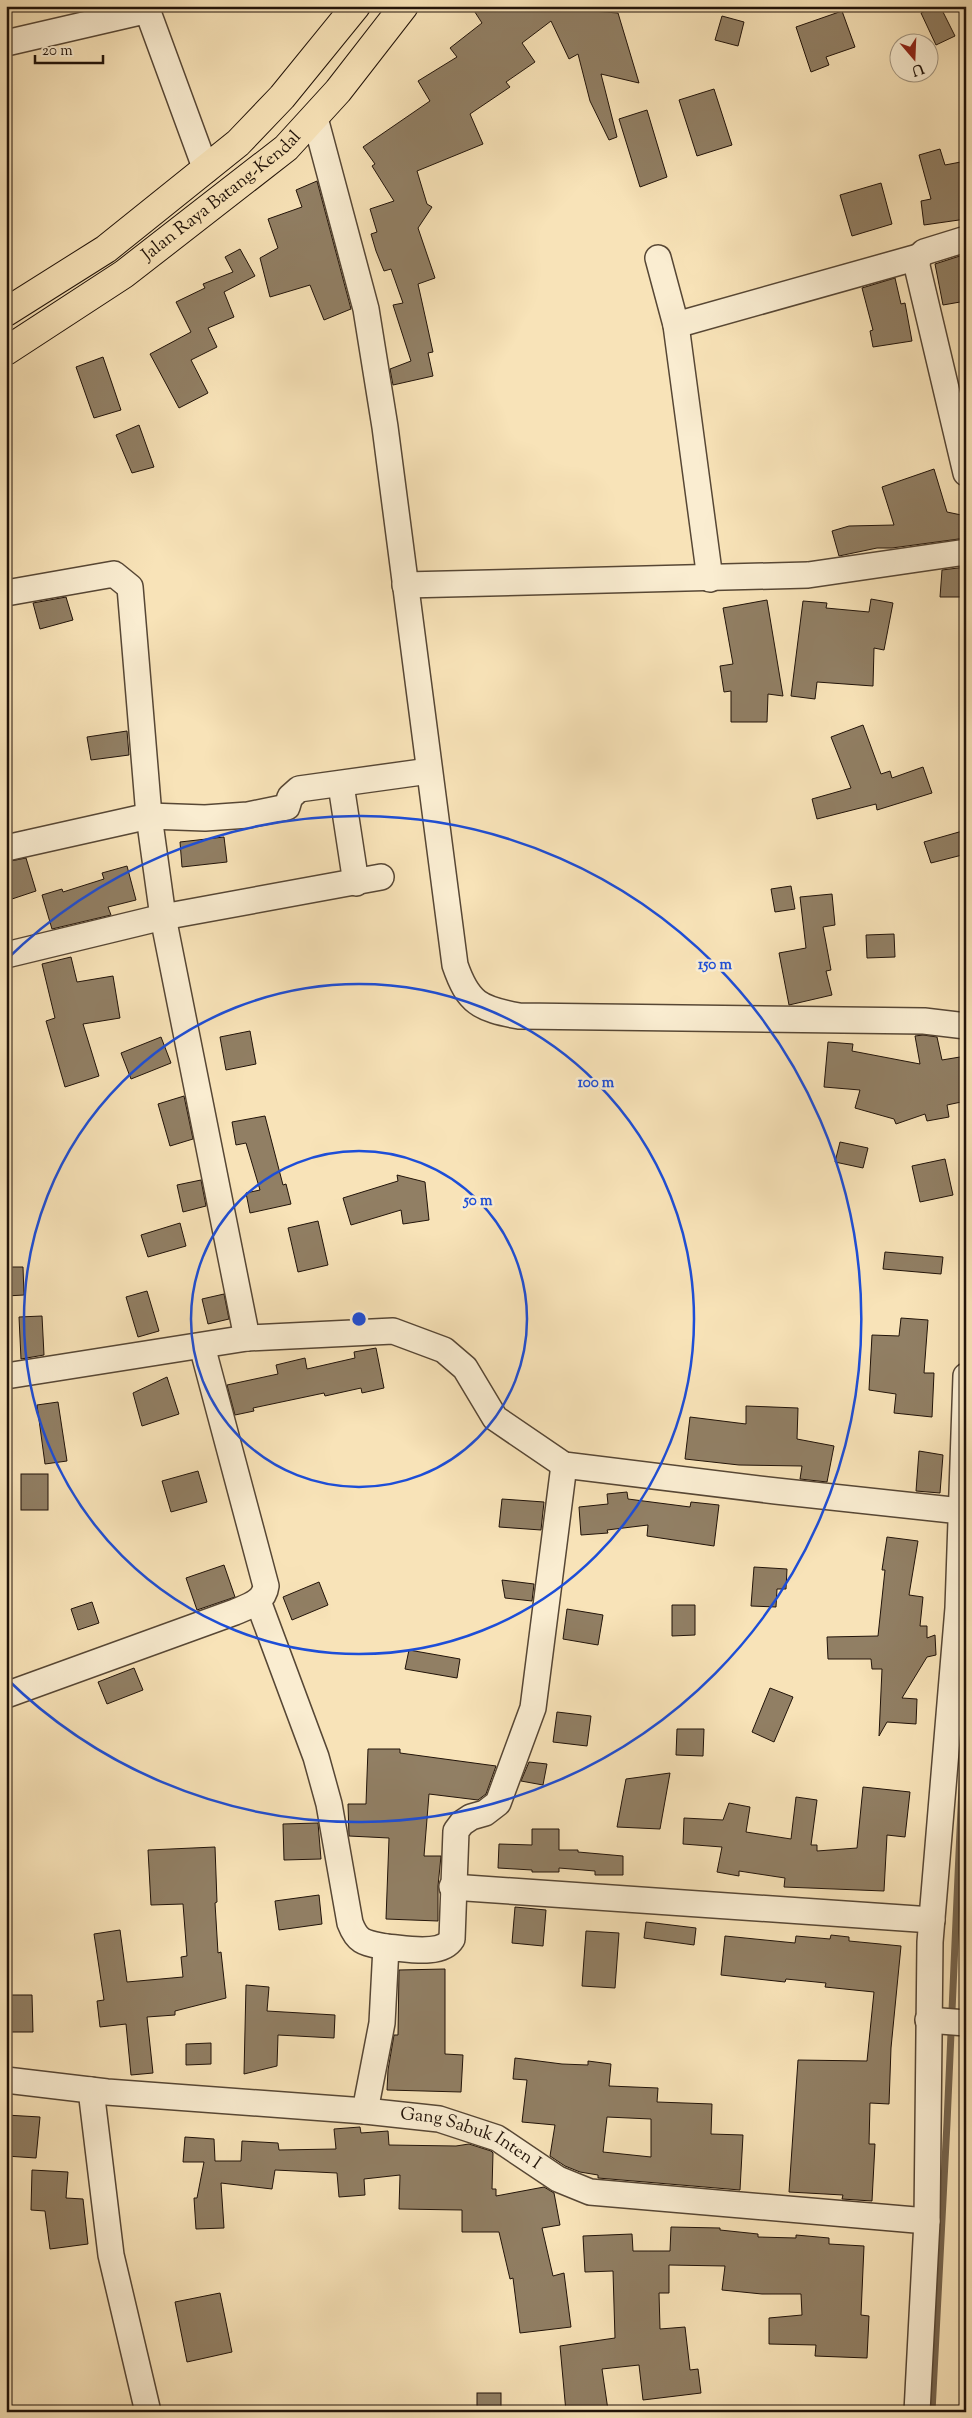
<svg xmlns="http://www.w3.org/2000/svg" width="972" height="2418" font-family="'Sorts Mill Goudy',serif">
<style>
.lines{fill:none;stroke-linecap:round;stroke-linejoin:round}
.stream{stroke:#76654e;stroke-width:7}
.building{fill:#917f64;stroke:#211309;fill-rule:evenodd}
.street-casing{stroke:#574735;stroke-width:28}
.highway-casing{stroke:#211309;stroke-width:30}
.street{stroke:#faedd1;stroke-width:25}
.highway{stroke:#f8e3b8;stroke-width:28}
.ring{fill:none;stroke:#1d4ed8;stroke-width:2.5}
.labels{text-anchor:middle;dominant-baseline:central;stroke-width:5;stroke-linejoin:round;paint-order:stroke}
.street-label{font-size:18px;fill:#211309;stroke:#faedd1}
.centre{fill:#1d4ed8;stroke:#faedd1;stroke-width:2.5}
.ring-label{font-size:15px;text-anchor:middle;font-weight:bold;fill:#1d4ed8;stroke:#faedd1;stroke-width:5;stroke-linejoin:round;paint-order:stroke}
</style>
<rect width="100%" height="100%" fill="#f8e3b8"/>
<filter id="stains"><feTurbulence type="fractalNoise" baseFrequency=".004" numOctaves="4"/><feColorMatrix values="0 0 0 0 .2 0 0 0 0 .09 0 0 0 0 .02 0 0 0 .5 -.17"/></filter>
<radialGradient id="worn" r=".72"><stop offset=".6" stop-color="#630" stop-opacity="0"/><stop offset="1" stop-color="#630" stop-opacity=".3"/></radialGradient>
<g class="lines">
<!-- stream -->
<path class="stream" d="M932,2412L947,2123L966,1696"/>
</g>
<!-- building -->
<g class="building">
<path d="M471,6H590L592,11L618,13L639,83L601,74L617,137L609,140L590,101L578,54L569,59L551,21L522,43L535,62L506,82L510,87L470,114L483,144L417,171L427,204L432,207L418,228L435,278L418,284L433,352L428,353L433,376L393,385L390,369L411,361L393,305L403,303L391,269L384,271L376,251L371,234L377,232L370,209L394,201L372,166L375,164L363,147L430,101L418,81L457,57L450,48L482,23Z"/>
<path d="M936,6H940L955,36L936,45L921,13Z"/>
<path d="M842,11L855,47L826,57L829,65L811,72L796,27Z"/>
<path d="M722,16L744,22L738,46L715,40Z"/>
<path d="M714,89L732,145L697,156L679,100Z"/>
<path d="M647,110L667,177L640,187L619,119Z"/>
<path d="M940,149L945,165L966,161V219L924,225L921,201L931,199L919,155Z"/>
<path d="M317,181L351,309L324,320L310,285L270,297L260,258L278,248L268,219L302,207L296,190Z"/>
<path d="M881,183L892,224L852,236L840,195Z"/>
<path d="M240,249L255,276L224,292L234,317L208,328L217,347L191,360L208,393L179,408L150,354L191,332L176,302L205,288L203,284L233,272L225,257Z"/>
<path d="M966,254V301L943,305L935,264Z"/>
<path d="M895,278L901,304L905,303L912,341L873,347L870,331L873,330L862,288Z"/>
<path d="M103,357L121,410L94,418L76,367Z"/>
<path d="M139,425L154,467L132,473L116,435Z"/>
<path d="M934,469L947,512L966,516V538L892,548H877L839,556L832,531L849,526L894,525L882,487Z"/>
<path d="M966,567V597H940L942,570Z"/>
<path d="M66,597L73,620L40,629L33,603Z"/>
<path d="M871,599L893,603L884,650L874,648L873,686L817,682L815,699L791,696L803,601L827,603L826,608L869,612Z"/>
<path d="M767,600L783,696L768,694L767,722H731V691L724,692L720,666L733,664L723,608Z"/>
<path d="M863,725L881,774L890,771L892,778L923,767L932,793L877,810L876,804L817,819L812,799L851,788L831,737Z"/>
<path d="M127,731L129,755L91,760L87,737Z"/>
<path d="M966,830V854L931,863L924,842Z"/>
<path d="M224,837L227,862L182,867L180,842Z"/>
<path d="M26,858L36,891L6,901V862Z"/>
<path d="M127,866L136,900L108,907L111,915L52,929L42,895L62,889L63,892L104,879L102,873Z"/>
<path d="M791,886L795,909L775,912L771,889Z"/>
<path d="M832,894L835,925L823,927L831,970L826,971L832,995L789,1005L779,953L806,948L800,897Z"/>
<path d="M894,934L895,957L867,958L866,935Z"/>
<path d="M71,957L77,982L113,976L120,1018L83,1024L99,1076L65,1087L46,1021L55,1018L42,964Z"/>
<path d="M250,1031L256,1064L226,1070L220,1037Z"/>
<path d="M923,1035L937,1037L942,1060L966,1056V1101L947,1105L949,1117L927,1121L925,1114L896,1124L894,1119L855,1108L860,1090L824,1087L828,1042L853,1044L852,1051L920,1064L915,1036Z"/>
<path d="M161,1037L171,1063L131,1079L121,1053Z"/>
<path d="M184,1096L193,1139L170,1146L158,1104Z"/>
<path d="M265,1116L283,1185L286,1184L291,1204L250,1213L246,1193L260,1190L246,1143L236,1145L232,1122Z"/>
<path d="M840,1142L868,1148L863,1168L835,1162Z"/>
<path d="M945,1159L953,1195L920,1202L912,1166Z"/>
<path d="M397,1175L425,1182L429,1220L403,1224L401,1210L351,1225L343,1198L398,1181Z"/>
<path d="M201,1180L206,1206L183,1212L177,1185Z"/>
<path d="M318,1221L328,1265L298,1272L288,1228Z"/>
<path d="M180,1223L186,1246L148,1257L141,1235Z"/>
<path d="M885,1252L943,1257L941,1274L883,1269Z"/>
<path d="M6,1267H23L24,1295L6,1296Z"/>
<path d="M147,1291L159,1331L138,1337L126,1297Z"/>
<path d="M224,1294L229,1319L208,1324L202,1299Z"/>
<path d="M42,1316L44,1355L21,1359L19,1317Z"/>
<path d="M901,1318L928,1320L924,1373H934L932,1417L894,1413L896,1394L869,1390L872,1335L899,1336Z"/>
<path d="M376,1348L384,1388L362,1393L361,1388L325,1396L324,1393L253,1408L254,1411L235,1415L227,1385L278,1374L276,1365L305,1358L307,1369L355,1358L354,1352Z"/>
<path d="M167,1377L179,1414L142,1426L133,1393Z"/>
<path d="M58,1402L67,1461L45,1464L37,1405Z"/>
<path d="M746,1406L798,1408L797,1439L834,1446L827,1482L800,1479L802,1466L739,1465L685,1459L690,1417L746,1424Z"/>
<path d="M919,1451L943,1455L940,1493L916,1491Z"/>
<path d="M198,1471L207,1502L171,1512L162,1481Z"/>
<rect x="21" y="1474" width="27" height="36"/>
<path d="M627,1492L628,1499L690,1507L691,1502L719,1505L714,1546L647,1536L648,1525L607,1530L608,1533L581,1535L579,1507L608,1504L607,1494Z"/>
<path d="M502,1499L544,1502L541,1530L499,1527Z"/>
<path d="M887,1537L918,1541L909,1595L923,1597L920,1626H927V1638L935,1635L936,1655L927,1657L902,1698L917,1699L916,1724L887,1722L879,1736L882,1669H872L871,1659H828L827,1637L878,1636L885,1570H882Z"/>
<path d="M224,1565L235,1597L197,1610L186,1578Z"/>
<path d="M754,1567L787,1569L786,1589H777L776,1607L751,1606Z"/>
<path d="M502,1580L534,1584L532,1601L505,1598Z"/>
<path d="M319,1582L328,1605L292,1620L283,1597Z"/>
<path d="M92,1602L99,1623L78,1630L71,1609Z"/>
<path d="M672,1605H695V1635L672,1636Z"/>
<path d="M567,1609L603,1615L598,1645L563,1639Z"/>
<path d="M409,1650L460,1659L457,1678L405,1669Z"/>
<path d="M134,1668L143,1690L107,1704L98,1682Z"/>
<path d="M770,1688L793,1697L774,1742L752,1732Z"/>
<path d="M557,1712L591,1716L587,1746L553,1742Z"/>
<path d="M677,1729H704L703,1756L676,1755Z"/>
<path d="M368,1749H400V1753L496,1766L486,1794L478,1800L429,1794L424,1856H441L438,1886V1921L386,1919L389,1838L349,1836L348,1804H366Z"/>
<path d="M529,1762L547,1764L543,1785L521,1781Z"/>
<path d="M670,1773L660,1829L617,1827L626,1779Z"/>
<path d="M863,1787L910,1792L905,1837L887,1835L884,1891L784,1887L785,1878L739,1871V1876L717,1872L722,1847L683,1844L684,1818L723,1820L729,1803L750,1807L746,1832L791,1839L796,1797L817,1800L811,1845H817V1851L857,1848Z"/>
<path d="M318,1823L321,1859L284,1860L283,1824Z"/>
<path d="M532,1829H559V1850H578V1852L623,1856V1875H595V1871L559,1868V1872H532V1870L498,1868L499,1844L532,1845Z"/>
<path d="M215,1847L217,1902L215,1903L218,1953L221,1952L226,1998L175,2011V2015L147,2017L153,2073L131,2075L126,2024L100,2027L97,2001L104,2000L94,1934L120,1930L127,1982L183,1977L181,1957L187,1956L183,1904L151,1905L148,1850Z"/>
<path d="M319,1895L322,1924L279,1930L275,1901Z"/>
<path d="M515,1907L546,1910L543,1946L512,1943Z"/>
<path d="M646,1922L696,1928L694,1945L644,1938Z"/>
<path d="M586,1931L619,1933L615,1988L582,1986Z"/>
<path d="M831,1935L849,1937V1941L901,1946L891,2048L889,2104L870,2103L869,2144H875L872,2201L842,2199L843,2195L789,2192L798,2060L867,2061L874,1992L825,1987L826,1983L786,1979L785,1982L721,1975L725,1936L795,1943L796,1936L830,1939Z"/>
<path d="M445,1969V2054L463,2055L461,2092L387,2090L388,2070L394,2035H398L399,1970Z"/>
<path d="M246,1985L269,1987L267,2011L335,2015L334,2038L278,2035L277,2066L244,2074Z"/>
<path d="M6,1995H32L33,2032H6Z"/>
<path d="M211,2043V2064L186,2065V2044Z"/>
<path d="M515,2058L562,2064L588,2065V2061L611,2064L609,2086L658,2088L657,2102L712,2104L711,2134L743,2135L740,2190L598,2178V2175L580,2172L565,2166L550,2156L555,2125L522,2122L527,2080L513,2079ZM607,2117L651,2119V2157L603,2152Z"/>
<path d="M6,2115L40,2117L36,2158L6,2156Z"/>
<path d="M360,2127L361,2133L388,2131L389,2145L456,2146L469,2144L491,2151L493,2153L492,2189H496V2196L544,2187L554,2193L560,2225L542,2228L553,2276L564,2273L571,2327L520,2333L513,2278L510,2279L499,2232H462V2210L399,2209L400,2175L364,2179L365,2195L339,2197L337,2173L275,2170L272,2189L221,2183L224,2228L196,2229L194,2198H197L204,2162H183L185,2137L214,2139L215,2161H241L242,2141L278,2143L279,2150L336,2149L334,2129Z"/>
<path d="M32,2170L68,2172L66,2198L83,2199L88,2244L50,2249L45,2211L31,2210Z"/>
<path d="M671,2227L720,2228V2230L758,2234V2237L796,2238V2235L829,2238V2244L864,2246L861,2315L869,2316L867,2358L815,2356L816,2345L769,2344V2318L802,2315L801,2294H762L722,2290L725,2266L669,2265V2293H659L660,2329L685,2327L690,2370L698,2369L701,2393L643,2400L639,2365L602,2369L608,2410L566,2412L560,2346L615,2338L613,2271L585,2272L583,2236L632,2234L633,2251H670Z"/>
<path d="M220,2293L232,2352L187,2362L175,2302Z"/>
<rect x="477" y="2393" width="24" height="19"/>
</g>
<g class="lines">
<!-- street casing -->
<g class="street-casing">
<g id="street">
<path d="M6,43L144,11L148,12L206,170"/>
<path d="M315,118L366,309L385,427L455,965C468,1003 480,1009 519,1016L924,1021L966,1026"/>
<path d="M966,239L924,252L918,258L917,266L966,473"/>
<path d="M658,258L676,325L710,579"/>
<path d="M676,325L918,257"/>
<path d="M405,585L808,575L966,552"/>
<path d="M6,593L114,574L130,587L149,816L163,917L247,1338"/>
<path d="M341,785L356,883"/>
<path d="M6,848L149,816L205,818L248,815L287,807L290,797L299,789L429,771"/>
<path d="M6,955L163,917L381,877"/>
<path d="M6,1376L247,1338L393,1331L444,1350L465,1368L495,1418L564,1465L776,1491L961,1511"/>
<path d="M258,1601L316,1757L329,1804L350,1923C358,1944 366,1943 386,1947"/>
<path d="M6,1695L235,1612C249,1606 264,1602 266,1586L202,1346"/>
<path d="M452,1887L932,1920"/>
<path d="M928,2020L966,2023"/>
<path id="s1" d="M6,2080L107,2092L365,2111L439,2119L497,2138L558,2179L590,2192L927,2221"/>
<path d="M91,2090L111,2255L148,2412"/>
<path d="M365,2111L382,2023L386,1947C404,1948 441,1957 452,1939L456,1831L462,1823L471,1817L485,1813L498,1803L533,1708L564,1465"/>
<path d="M917,2412L927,2221L930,1942L958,1608L966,1376"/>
</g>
</g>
<!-- highway casing -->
<g class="highway-casing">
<g id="highway">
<path d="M6,312L106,249L238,143L282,97L356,6"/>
<path id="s2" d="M6,351L124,274L286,148L338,91L404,6"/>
</g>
</g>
<!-- street -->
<use href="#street" class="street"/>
<!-- highway -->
<use href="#highway" class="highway"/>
</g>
<!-- distance rings -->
<g class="ring">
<circle cx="359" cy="1319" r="168"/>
<circle cx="359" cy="1319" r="335"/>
<path d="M6 960A503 503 0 1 1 6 1678"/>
</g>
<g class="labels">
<!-- street labels -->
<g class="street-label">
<text stroke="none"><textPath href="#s2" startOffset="266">Jalan Raya Batang-Kendal</textPath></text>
<text stroke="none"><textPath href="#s1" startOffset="471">Gang Sabuk Inten I</textPath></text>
</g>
</g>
<circle cx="359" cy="1319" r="8" class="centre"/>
<g class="ring-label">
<text x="715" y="969">150 m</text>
<text x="596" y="1087">100 m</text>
<text x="478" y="1205">50 m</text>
</g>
<!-- margin -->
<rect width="972" height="2418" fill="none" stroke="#f8e3b8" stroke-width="25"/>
<rect x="8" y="8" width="957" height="2403" fill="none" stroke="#211309" stroke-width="2.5"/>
<rect x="12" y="12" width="947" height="2393" fill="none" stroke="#211309"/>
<!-- north arrow -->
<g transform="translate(914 58) rotate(161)"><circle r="24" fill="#faedd1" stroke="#a39681"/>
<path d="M0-4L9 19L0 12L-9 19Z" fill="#8f2418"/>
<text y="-8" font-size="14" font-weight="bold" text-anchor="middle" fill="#211309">U</text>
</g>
<!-- scale -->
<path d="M35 55v8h68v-8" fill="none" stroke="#211309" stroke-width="2.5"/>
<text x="42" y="55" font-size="15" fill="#211309" stroke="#faedd1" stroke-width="4" paint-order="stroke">20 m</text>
<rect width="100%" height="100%" filter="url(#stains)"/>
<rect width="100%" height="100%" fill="url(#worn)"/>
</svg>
